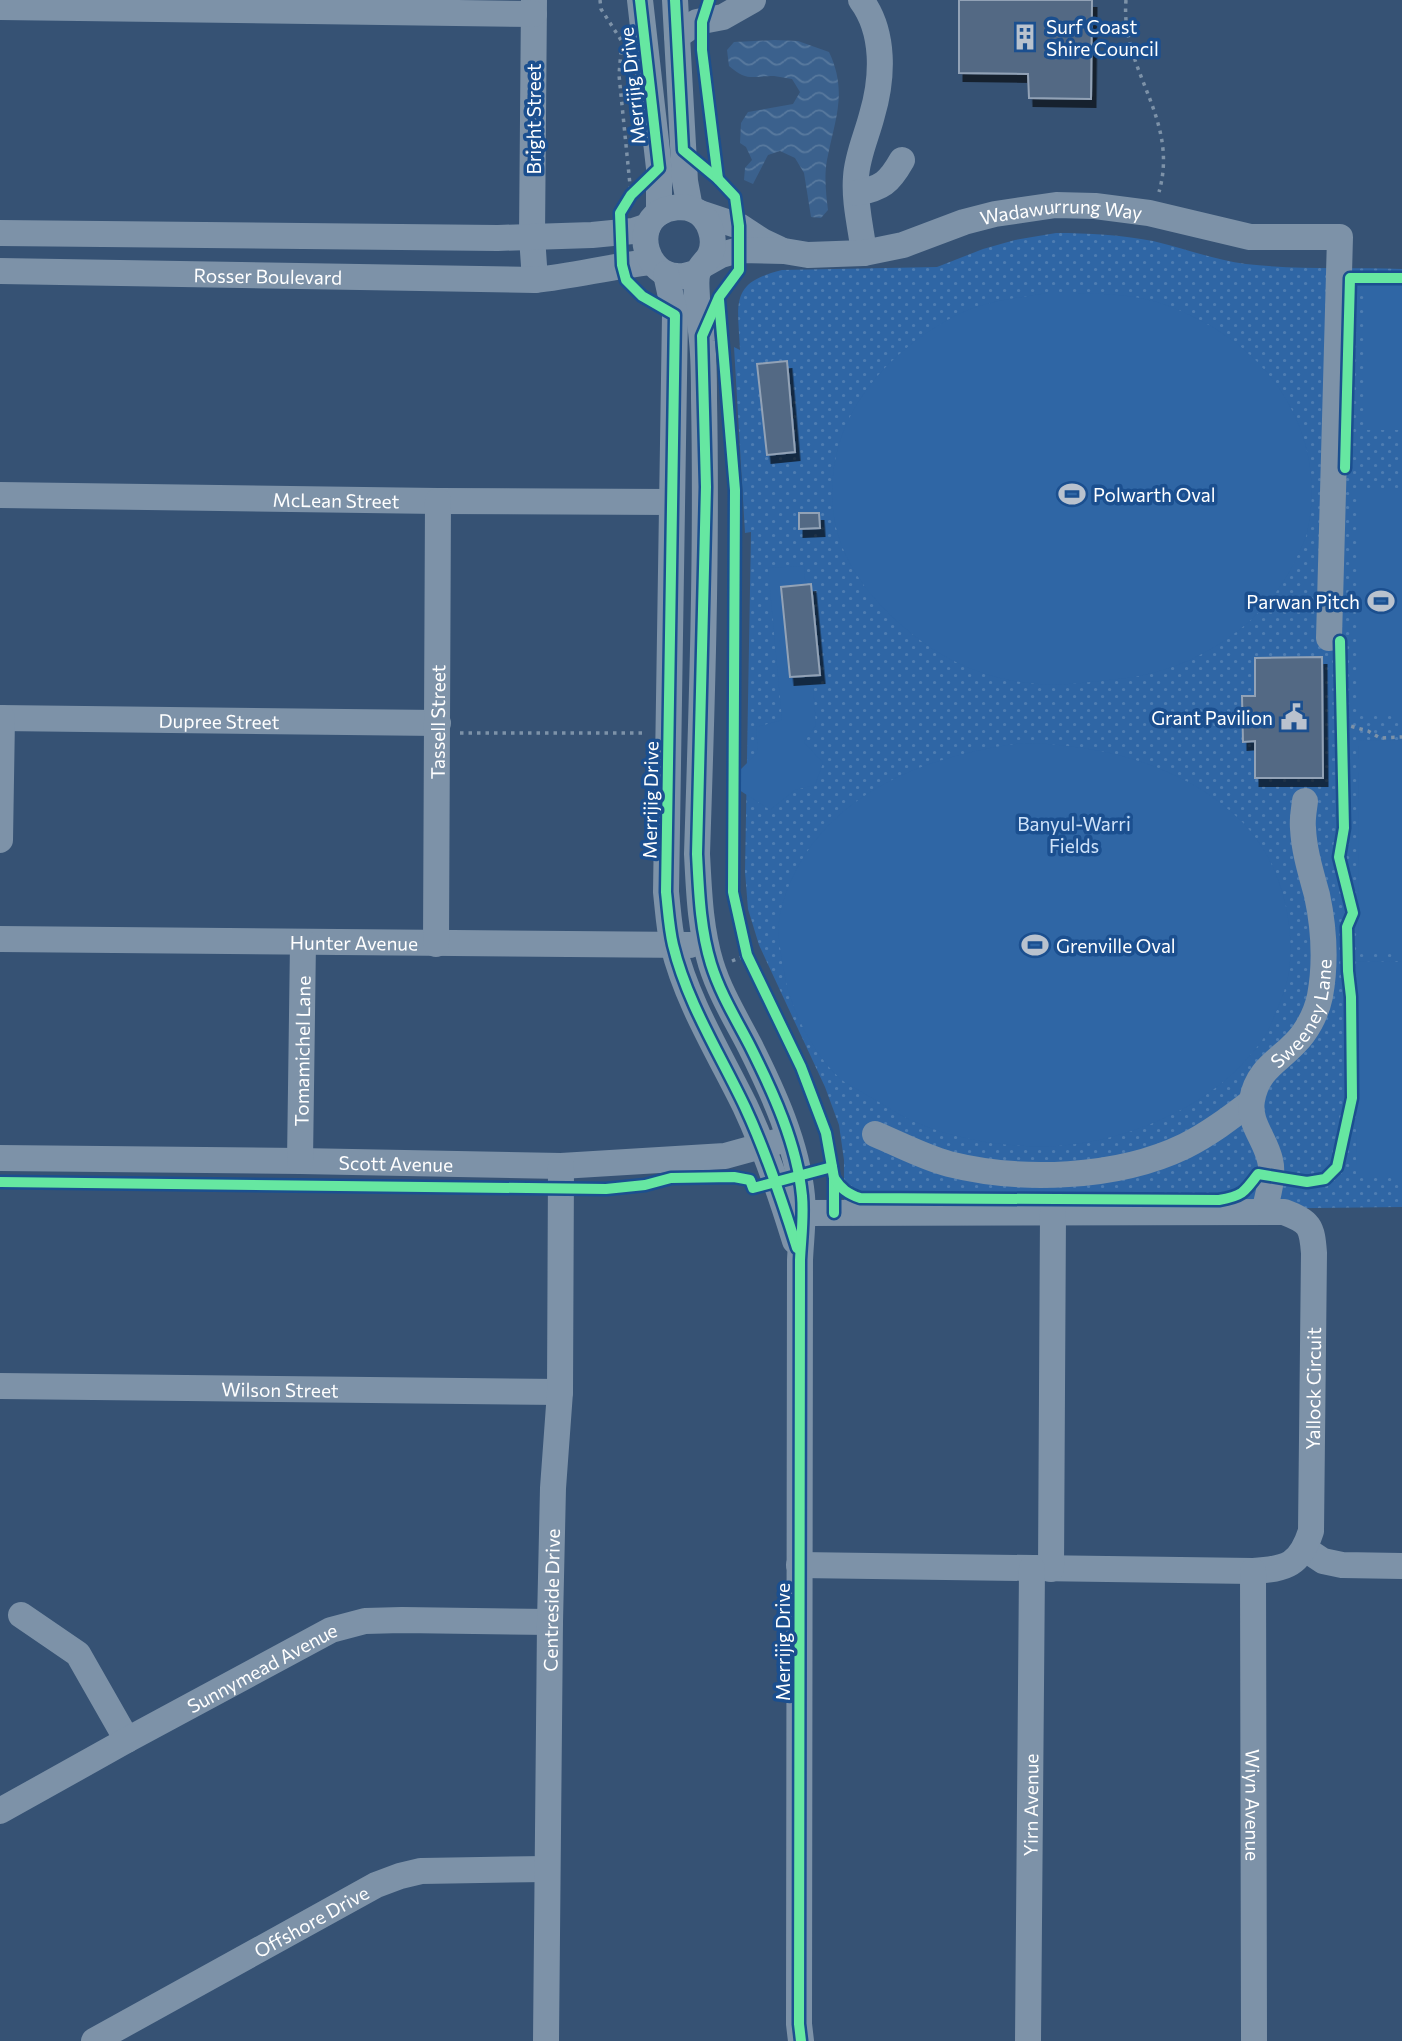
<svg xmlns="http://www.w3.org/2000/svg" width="1402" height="2041" font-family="Commissioner,sans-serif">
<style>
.grass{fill:url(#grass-dots)}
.pitch{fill:#2f66a5}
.water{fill:url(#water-waves)}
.building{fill:#526984;stroke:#92a2b6;stroke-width:2;filter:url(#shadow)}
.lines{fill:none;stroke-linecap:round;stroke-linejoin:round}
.path{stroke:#7d92a8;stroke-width:3.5;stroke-dasharray:3.5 5;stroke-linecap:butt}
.minor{stroke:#7d92a8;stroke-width:26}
.cycleway-casing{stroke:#1b4f8f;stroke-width:15}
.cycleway{stroke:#66e7a1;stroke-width:10}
.labels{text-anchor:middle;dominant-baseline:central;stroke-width:7;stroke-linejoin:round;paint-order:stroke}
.poi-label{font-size:19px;fill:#fff;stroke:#1b4f8f;text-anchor:start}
.street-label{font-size:19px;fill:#fff;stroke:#1b4f8f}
.park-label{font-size:19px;fill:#cfe3fa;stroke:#1b4f8f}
</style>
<defs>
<pattern id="grass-dots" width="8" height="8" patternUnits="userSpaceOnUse" patternTransform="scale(1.75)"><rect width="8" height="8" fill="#2f66a5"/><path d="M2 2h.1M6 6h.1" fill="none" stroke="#4e7db2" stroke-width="1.8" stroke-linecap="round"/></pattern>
<pattern id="water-waves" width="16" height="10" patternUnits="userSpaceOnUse" patternTransform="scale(1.75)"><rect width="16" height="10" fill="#3b618d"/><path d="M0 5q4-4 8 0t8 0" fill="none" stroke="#58799e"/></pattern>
<filter id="shadow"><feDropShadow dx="4.5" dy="8" stdDeviation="0" flood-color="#0009"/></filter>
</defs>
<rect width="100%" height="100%" fill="#365274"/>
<!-- grass -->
<path class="grass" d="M1056,233C1089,233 1121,235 1153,241C1184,248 1214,260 1246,264C1298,270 1351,267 1402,269V1207L844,1213V1160L839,1125L825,1087L759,945L748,909L745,872L751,532L745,533L734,347L740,350C738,303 729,283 782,270L937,267L983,249L1015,240Z"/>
<!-- pitch -->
<g class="pitch">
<rect x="1364" y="289" width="38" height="141"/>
<path d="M1047,293C1083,293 1122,292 1157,302C1177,308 1196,318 1214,328C1286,371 1326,450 1307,533C1305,542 1299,551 1296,559C1269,617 1210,660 1148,674C1133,678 1116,679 1100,681C1080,683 1059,686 1038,684C972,679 921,649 877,601C854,576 836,543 833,509C826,434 866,375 925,334C940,324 956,314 973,308C997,300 1022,297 1047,293Z"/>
<rect x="1359" y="488" width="43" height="227"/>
<path d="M804,566L816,725L804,742L823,763L815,785L795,790L770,810L736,788L735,775L758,752L756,727L782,720L768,568Z"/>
<path d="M1359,740L1402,741V953H1358Z"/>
<path d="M1024,743C1099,744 1183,765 1238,818C1278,855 1296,918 1289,971C1287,987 1279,1005 1273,1019C1270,1026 1267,1033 1263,1039C1244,1066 1217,1090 1188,1106C1149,1128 1103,1143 1057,1146C1010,1148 959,1141 915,1122C898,1115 882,1103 865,1094C859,1090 852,1087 846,1083C816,1061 789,1007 784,971C781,953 776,931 780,914C807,801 919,755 1024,743Z"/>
<path d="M1357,961L1402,962V1174H1356Z"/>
</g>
<!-- water -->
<path class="water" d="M775,40L798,41L829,52C848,92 835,119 827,160C824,176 826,194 828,210L821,218L811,217L804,173L795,158L780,151L768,155L753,184L744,180L745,168L752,160L746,147L740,143L741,123L748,112L793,104L800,92L792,79C786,78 780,77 774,76C753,76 747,82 729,66L727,50L734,42Z"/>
<!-- building -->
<g class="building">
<path d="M959,0H1092L1091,99L1029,98L1028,74L959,73Z"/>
<path d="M787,361L795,452L767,455L757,364Z"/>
<path d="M799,513H819L820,528L799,529Z"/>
<path d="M811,584L820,675L790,677L781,587Z"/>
<path d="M1322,657L1323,778H1255V741L1243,742L1242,696H1255V658Z"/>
</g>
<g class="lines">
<!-- path -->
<g class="path">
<path d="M600,0L601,9L621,40"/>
<path d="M1126,0C1120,70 1180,118 1159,192"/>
<path d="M621,51L619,75L631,195"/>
<path d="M1362,278H1402"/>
<path d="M1343,724L1368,731L1380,738L1402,737"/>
<path d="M460,733H644"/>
<path d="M732,961L747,955"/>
</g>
<!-- minor -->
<g class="minor">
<path d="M534,0L532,237L535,280"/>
<path d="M640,0L659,168V213"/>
<path d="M675,0L685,181L690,208"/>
<path d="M861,0C885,32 883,78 872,115C867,135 857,156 856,177C854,202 861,228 864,253"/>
<path d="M0,7L534,14"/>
<path d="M677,36L697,22L723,17L753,0"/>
<path d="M857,193C882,188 889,183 902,160"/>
<path d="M700,213L739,226L762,241L779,249"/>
<path d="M0,233L498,238L592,235L633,231L648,226"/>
<path id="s1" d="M705,264L721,255L739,250L784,251L808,255L864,253L903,245L964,222L995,214L1056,205L1095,206L1149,213L1250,237H1340L1329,638"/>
<path id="s2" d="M0,271L535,280C574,276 612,266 651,262"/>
<path d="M698,272C691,274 684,277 677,276C647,275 633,230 659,213C669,207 684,205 694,210C710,217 717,240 710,255C707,261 700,266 698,272C695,279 697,292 697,299C698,313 701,327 702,341C704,360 704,379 704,399C707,550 702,702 697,854C699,891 700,928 711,964C720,993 736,1019 750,1046C773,1092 797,1144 802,1196C804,1217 801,1238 800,1260L799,2024L801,2041"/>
<path d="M666,274L675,315L666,892C668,910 669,928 673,945C687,1002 719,1053 745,1106C765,1149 781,1195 795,1241"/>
<path id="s3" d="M0,495L438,501L671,502"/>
<path id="s4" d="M0,718L438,723"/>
<path d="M0,840L2,718"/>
<path id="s5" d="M0,939L690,945"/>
<path id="s6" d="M436,944L438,501"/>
<path d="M875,1134C899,1144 923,1157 949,1164C1021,1182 1117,1179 1185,1146C1209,1134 1230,1118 1251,1102"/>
<path id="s7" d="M0,1158L300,1161L561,1166L725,1156L776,1142"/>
<path id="s8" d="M300,1161L303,942"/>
<path id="s9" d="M1264,1212C1268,1195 1274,1176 1270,1160C1265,1138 1248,1123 1252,1100C1258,1065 1285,1059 1303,1034C1311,1023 1317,1010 1320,996C1326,963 1324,928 1317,895C1311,873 1304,851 1303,828C1302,819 1304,810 1305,801"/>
<path id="s10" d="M0,1386L560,1392"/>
<path d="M1305,1549L1323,1561L1342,1565L1402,1566"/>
<path id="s11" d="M799,1565L1253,1571C1287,1569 1300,1565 1311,1531L1314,1253C1312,1226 1310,1222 1284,1212L803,1213"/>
<path d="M1051,1569L1053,1213"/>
<path id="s12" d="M1253,1571L1254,2041"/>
<path d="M21,1615L78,1654L127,1740"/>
<path id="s13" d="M0,1811L127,1740L331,1630L365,1621L402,1620L550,1622"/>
<path id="s14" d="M94,2041L376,1885L400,1876L421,1871L547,1869"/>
<path id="s15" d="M546,2041L550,1622L553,1488L560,1392L561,1166"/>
<path id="s16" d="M1028,2041L1032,1568"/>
</g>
<!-- cycleway casing -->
<g class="cycleway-casing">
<g id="cycleway">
<path d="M640,0L659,168L631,195L620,213L622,265L626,280L642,296L675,315L666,892C668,910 669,928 673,945C687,1003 720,1054 745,1107C766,1152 782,1200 797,1248"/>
<path d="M675,0L683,150L718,179L735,197L739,226V270L719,297L702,336L706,487L697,854C699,891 700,928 711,964C720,993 736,1019 750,1046C773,1092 797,1144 802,1196C804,1217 801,1238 800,1260L799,2024L801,2041"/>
<path d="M709,0L702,22V50L718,179"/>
<path d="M719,300L735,490L733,892L747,955L801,1067L826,1133L834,1178V1213"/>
<path d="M1345,468L1350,278H1402"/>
<path d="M834,1178C841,1189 848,1194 860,1198L1219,1200C1242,1196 1244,1193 1258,1174L1307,1182L1325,1179L1337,1167L1352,1098L1351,997L1348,971L1347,927L1353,913L1339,857L1344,828L1340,641"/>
<path d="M0,1182L606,1189L645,1185L671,1178L734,1177L750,1180L753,1188L832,1167"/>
</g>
</g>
<!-- cycleway -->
<use href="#cycleway" class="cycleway"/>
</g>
<!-- icons -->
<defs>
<g id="building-bare" transform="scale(2.1)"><path d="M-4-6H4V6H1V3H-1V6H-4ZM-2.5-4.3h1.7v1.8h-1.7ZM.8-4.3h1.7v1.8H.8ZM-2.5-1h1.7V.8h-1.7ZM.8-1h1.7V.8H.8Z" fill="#b9c2ce" stroke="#1b4f8f" stroke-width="2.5" paint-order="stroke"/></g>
<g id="stadium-bare" transform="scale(2.1)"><path d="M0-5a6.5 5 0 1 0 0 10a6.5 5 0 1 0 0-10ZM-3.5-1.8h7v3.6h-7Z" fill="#b9c2ce" stroke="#1b4f8f" stroke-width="2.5" paint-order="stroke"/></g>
<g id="civic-bare" transform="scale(2.1)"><path d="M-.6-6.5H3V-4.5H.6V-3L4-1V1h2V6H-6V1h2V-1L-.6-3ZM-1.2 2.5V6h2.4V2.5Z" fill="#b9c2ce" stroke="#1b4f8f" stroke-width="2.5" paint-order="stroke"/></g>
</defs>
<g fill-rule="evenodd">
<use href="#building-bare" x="1025" y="37"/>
<use href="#stadium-bare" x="1072" y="494"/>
<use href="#stadium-bare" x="1381" y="601"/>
<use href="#civic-bare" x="1294" y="717"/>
<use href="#stadium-bare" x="1035" y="945"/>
</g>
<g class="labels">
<!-- poi labels -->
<g class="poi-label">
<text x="1046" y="26">Surf Coast<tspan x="1046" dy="22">Shire Council</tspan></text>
<text x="1093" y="494">Polwarth Oval</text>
<text x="1360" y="601" text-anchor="end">Parwan Pitch</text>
<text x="1273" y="717" text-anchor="end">Grant Pavilion</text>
<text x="1056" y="945">Grenville Oval</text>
</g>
<!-- street labels -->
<g class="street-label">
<text transform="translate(632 86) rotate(-96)">Merrijig Drive</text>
<text transform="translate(533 119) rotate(-90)">Bright Street</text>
<text stroke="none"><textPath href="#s1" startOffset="366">Wadawurrung Way</textPath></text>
<text stroke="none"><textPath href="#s2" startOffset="268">Rosser Boulevard</textPath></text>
<text stroke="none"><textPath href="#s3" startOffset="336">McLean Street</textPath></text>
<text stroke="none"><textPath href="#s4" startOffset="219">Dupree Street</textPath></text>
<text stroke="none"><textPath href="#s6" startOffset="222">Tassell Street</textPath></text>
<text transform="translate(650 800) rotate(-89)">Merrijig Drive</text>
<text stroke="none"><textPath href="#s5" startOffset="354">Hunter Avenue</textPath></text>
<text stroke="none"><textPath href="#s9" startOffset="220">Sweeney Lane</textPath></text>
<text stroke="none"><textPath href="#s8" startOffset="110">Tomamichel Lane</textPath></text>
<text stroke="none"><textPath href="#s7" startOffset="396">Scott Avenue</textPath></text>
<text stroke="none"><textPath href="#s10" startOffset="280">Wilson Street</textPath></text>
<text stroke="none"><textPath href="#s11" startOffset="674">Yallock Circuit</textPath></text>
<text stroke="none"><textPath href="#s15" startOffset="441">Centreside Drive</textPath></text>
<text transform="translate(782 1642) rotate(-90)">Merrijig Drive</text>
<text stroke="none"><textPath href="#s13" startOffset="299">Sunnymead Avenue</textPath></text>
<text stroke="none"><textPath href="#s16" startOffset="236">Yirn Avenue</textPath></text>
<text stroke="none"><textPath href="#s12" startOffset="234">Wiyn Avenue</textPath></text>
<text stroke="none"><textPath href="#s14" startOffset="248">Offshore Drive</textPath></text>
</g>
<!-- park labels -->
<g class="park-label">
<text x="1074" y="823">Banyul-Warri<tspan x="1074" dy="22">Fields</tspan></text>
</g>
</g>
</svg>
